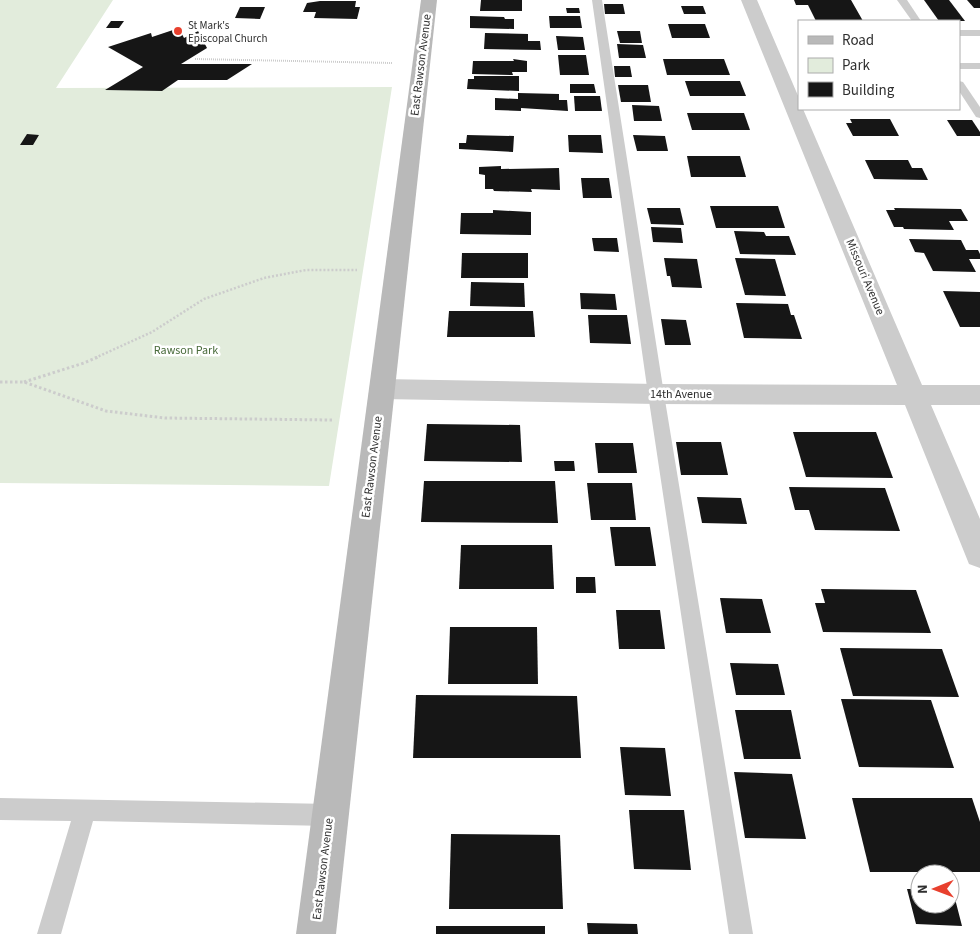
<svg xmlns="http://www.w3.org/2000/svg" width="980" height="934" font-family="'Source Sans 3',sans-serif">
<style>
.green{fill:#e2ecdc}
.building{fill:#161616}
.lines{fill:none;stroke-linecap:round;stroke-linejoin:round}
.path-far2{stroke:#ccc;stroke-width:2;stroke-dasharray:1 1;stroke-linecap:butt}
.path-far1{stroke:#ccc;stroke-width:2.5;stroke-dasharray:2 2;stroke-linecap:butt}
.path{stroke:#ccc;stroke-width:3;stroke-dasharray:2.5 2.5;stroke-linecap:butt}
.service{fill:#ccc;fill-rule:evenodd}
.minor{fill:#ccc;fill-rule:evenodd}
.secondary{fill:#b9b9b9;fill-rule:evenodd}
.poi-dot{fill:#e8402e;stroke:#fff;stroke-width:2}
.labels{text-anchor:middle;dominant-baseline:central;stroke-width:5;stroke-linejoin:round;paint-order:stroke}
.far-poi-label{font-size:11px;fill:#2f2f2f;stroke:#fff;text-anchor:start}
.street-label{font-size:12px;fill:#2f2f2f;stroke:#fff}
.park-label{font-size:12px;fill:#496b3b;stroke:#fff}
</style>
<rect width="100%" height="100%" fill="#fff"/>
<!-- green -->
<path class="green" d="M0,0H113L56,88L392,87L329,486L0,483Z"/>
<!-- building -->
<g class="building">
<path d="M481,0H522V11H480Z"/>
<path d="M794,0H851L863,21H816L808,5H796Z"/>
<path d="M924,0H949L965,21H939Z"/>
<path d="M967,0H980V8H974Z"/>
<path d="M320,1H356L355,7H360L357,19L314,18L316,12H303L307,3Z"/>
<path d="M604,4H623L625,14H605Z"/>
<path d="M681,6H703L706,14H684Z"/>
<path d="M240,7H265L260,19L235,18Z"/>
<path d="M566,8H579L580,13H567Z"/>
<path d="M470,16L504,17L505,19H514V29L470,28Z"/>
<path d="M549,16H580L582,28H550Z"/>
<path d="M111,21H124L119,28H106Z"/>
<path d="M668,24H705L710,38H672Z"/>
<path d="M179,28L184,38L198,31L207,48L181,64H252L227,80H178L162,91L105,90L143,67L108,47L151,33L152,37Z"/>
<path d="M617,31H640L642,43H620Z"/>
<path d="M485,33L528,34V41H540L541,50L484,49Z"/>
<path d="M556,36L583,37L585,50H558Z"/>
<path d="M617,44L643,45L646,58H619Z"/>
<path d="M558,55H586L589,75H560Z"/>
<path d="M513,59L527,61V72H512L513,75L472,74L473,61H514Z"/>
<path d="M663,59H724L730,75H667Z"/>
<path d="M614,66H630L632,77H615Z"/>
<path d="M474,76H519V91L467,89L468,79H474Z"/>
<path d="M685,81H740L746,96H690Z"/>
<path d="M570,84H594L596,93H570Z"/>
<path d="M618,85H648L651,102H621Z"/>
<path d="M518,93L559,94V100H567L568,111L521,108V111L495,110V98L518,99Z"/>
<path d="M574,96H600L602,111H575Z"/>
<path d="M632,105L659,106L662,121H634Z"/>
<path d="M687,113H744L750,130H692Z"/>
<path d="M850,119H890L899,136H853L846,123H852Z"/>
<path d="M947,120H972L980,132V136H957Z"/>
<path d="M27,134L39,135L33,145H20Z"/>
<path d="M467,135L514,136L513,152L459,149V143H466Z"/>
<path d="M568,135H601L603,153L569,152Z"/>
<path d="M633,135L665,136L668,151H637Z"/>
<path d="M687,156H740L746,177H691Z"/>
<path d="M865,160H908L912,168H922L928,180L874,179Z"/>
<path d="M501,166V169L559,168L560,190L531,189L532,192L494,191L493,189H485V175L479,174V167Z"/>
<path d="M581,178H609L612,198H583Z"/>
<path d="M710,206H778L785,228H716Z"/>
<path d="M647,208H680L684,225L651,224Z"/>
<path d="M894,208L961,209L968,221H949L954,230L904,229L903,227H894L886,210H895Z"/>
<path d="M493,210L531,212V235L460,234L461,213H493Z"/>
<path d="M651,227L681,228L683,243L653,242Z"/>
<path d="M734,231L764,232L766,236H789L796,255L740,254Z"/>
<path d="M592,238H617L619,252L594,251Z"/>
<path d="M909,239L961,240L966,250H978L980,254V259H969L976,272L933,271L924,253L915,252Z"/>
<path d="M462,253H528V278H461Z"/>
<path d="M664,258L697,259L702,288L672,287L670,276H667Z"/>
<path d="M735,258L775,259L786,296L745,295Z"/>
<path d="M471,282L524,283L525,307L470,306Z"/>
<path d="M943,291L980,292V327H960Z"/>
<path d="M580,293L615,294L617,310L581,309Z"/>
<path d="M736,303L788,304L791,315H794L802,339L744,338Z"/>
<path d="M449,311H533L535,337H447Z"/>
<path d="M588,315H627L631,344L590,343Z"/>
<path d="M661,319L686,320L691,345H665Z"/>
<path d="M427,424L520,425L522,462L424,461Z"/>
<path d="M793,432H876L893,478L806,477Z"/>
<path d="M676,442H721L728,475H681Z"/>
<path d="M595,443H633L637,473H598Z"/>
<path d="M554,461H574L575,471H555Z"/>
<path d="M424,481H555L558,523L421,522Z"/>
<path d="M587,483H632L636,520H591Z"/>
<path d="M789,487L885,488L900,531L815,530L809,510H795Z"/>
<path d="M697,497L741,498L747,524L702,523Z"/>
<path d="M610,527H650L656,566H615Z"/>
<path d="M461,545H552L554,589H459Z"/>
<path d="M576,577H595L596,593H576Z"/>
<path d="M821,589L916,590L931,633L823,632L815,603H825Z"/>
<path d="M720,598L762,599L771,633H726Z"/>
<path d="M616,610H660L665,649H619Z"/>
<path d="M450,627H537L538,684H448Z"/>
<path d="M840,648L942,649L959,697L853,696Z"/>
<path d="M730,663L778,664L785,695H736Z"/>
<path d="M416,695L577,696L581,758H413Z"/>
<path d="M841,699L931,700L954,768L859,767Z"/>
<path d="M735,710H791L801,759H744Z"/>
<path d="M620,747L665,748L671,796L625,795Z"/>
<path d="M734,772L792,774L806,839L745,838Z"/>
<path d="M852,798H972L980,822V872H870Z"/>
<path d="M629,810H684L691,870L634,869Z"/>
<path d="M451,834L560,835L563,909H449Z"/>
<path d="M907,889H920V904H950V891H953L962,926L916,924Z"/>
<path d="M587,923L637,924L638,934H588Z"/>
<rect x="436" y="926" width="109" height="8"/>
</g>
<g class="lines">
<!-- path-far2 -->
<path class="path-far2" d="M195,59L392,63"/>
<!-- path-far1 -->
<path class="path-far1" d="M95,358L152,332L204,299L264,278L306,270H357"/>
<!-- path -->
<g class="path">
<path d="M0,382H24L106,411L165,418L332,420"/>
<path d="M24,382L84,363L98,357"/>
</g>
<!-- service -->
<g class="service">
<path d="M592,0H602L664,394L753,934H729L648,394Z"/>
<path d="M897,0H907L921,21H912Z"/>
<rect x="959" y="30" width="21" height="6"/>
<rect x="959" y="63" width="21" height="6"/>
<path d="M959,81L963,82L980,107V118L976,117L959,91Z"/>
<path d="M0,798L330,804L338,807L341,815L338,823L330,826L93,821L61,934H37L71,821L0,820Z"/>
</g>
<!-- minor -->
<path class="minor" d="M741,0H757L799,98V109H803L922,385H980V405H931L980,519V568L969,564L905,405L656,404L382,399L373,396L369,389L373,382L382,379L656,384L897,385Z"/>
<!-- secondary -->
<path class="secondary" d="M421,0H437L336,934H296Z"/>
</g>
<!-- markers -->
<circle class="poi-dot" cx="178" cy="31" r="5"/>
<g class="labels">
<!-- far-poi labels -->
<g class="far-poi-label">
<text x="188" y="25">St Mark's<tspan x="188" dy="13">Episcopal Church</tspan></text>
</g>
<!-- street labels -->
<g class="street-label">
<text transform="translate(421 65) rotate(-83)">East Rawson Avenue</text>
<text transform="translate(865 277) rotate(67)">Missouri Avenue</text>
<text x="681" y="394">14th Avenue</text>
<text transform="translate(372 467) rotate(-83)">East Rawson Avenue</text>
<text transform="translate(323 869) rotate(-83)">East Rawson Avenue</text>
</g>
<!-- park labels -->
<g class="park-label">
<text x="186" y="350">Rawson Park</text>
</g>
</g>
<!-- legend -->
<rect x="798" y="20" width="162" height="90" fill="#ffffff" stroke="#acacac"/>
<rect x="808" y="36" width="25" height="8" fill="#b9b9b9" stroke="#acacac"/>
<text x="842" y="45" font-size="15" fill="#2f2f2f">Road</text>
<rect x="808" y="58" width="25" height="15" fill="#e2ecdc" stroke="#acacac"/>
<text x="842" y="70" font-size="15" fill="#2f2f2f">Park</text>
<rect x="808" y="82" width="25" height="15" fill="#161616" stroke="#acacac"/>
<text x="842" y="95" font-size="15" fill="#2f2f2f">Building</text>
<!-- north arrow -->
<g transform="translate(935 889) rotate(269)"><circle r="24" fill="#ffffff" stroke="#acacac"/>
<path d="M0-4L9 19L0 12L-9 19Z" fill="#e8402e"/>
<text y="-8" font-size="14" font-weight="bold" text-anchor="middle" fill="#2f2f2f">N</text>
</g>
</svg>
